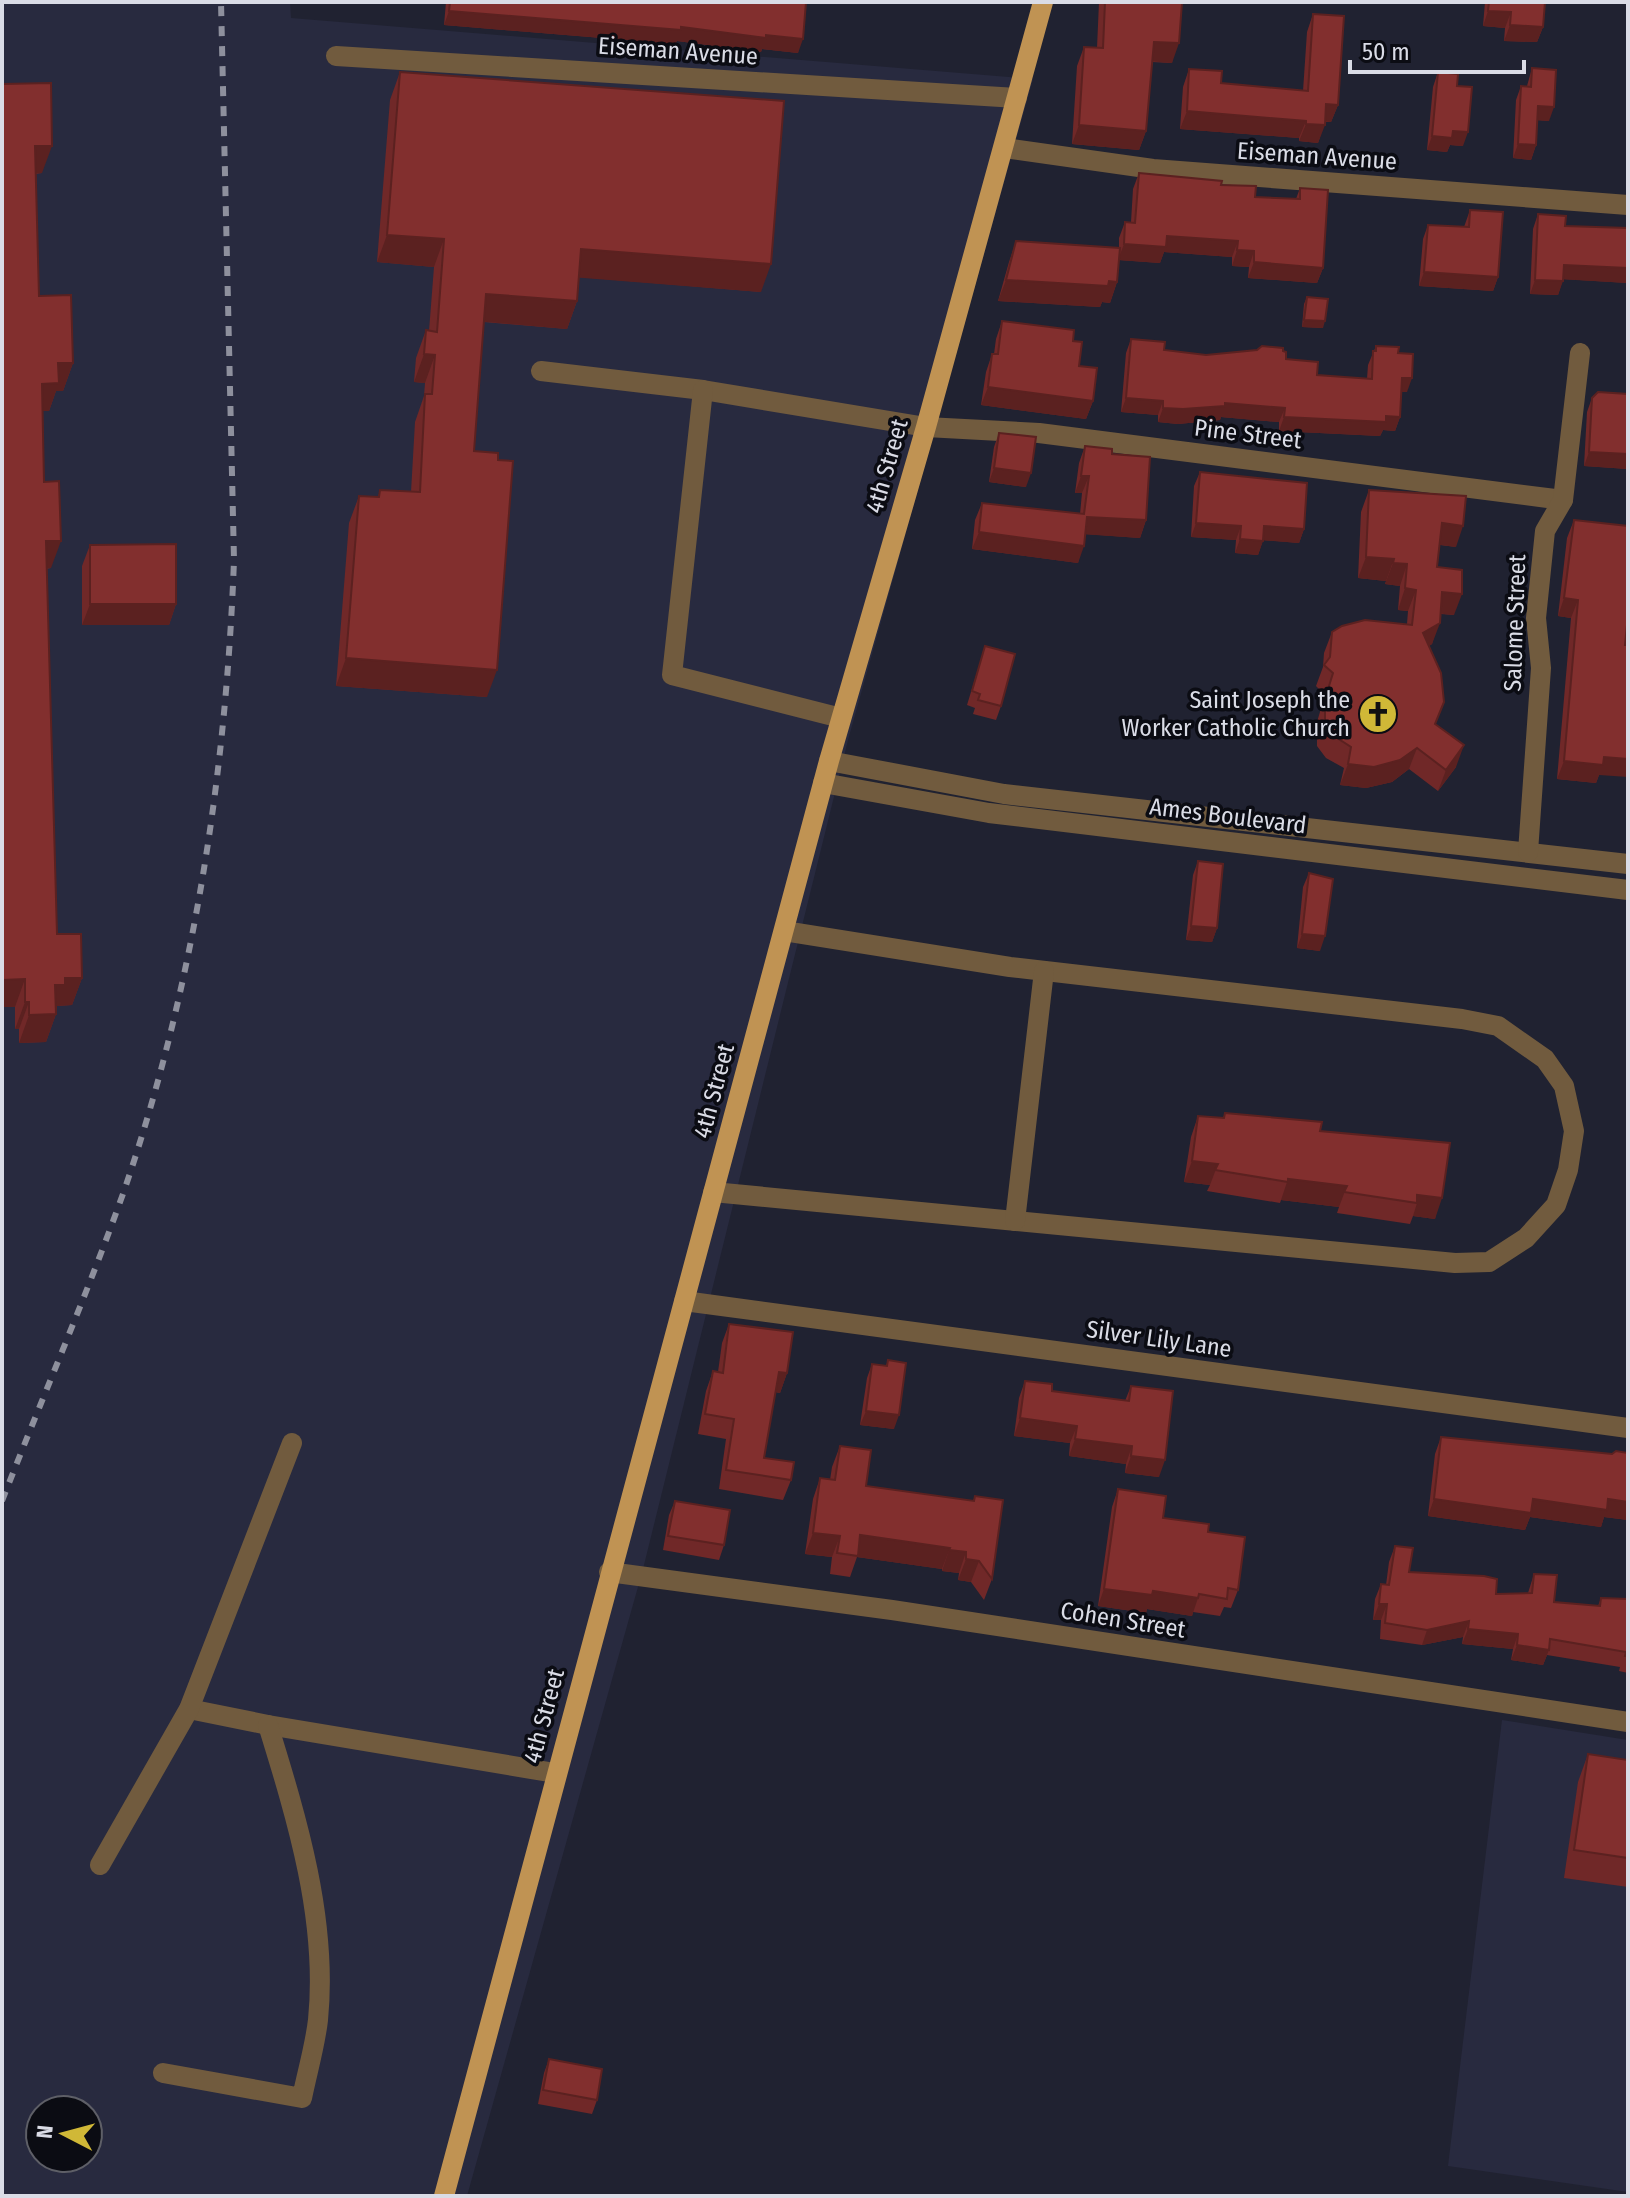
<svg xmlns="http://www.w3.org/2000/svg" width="1630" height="2198" font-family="'Fira Sans Condensed',sans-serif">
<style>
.built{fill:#282a3f;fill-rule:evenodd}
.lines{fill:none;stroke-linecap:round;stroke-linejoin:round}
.minor{stroke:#715b3e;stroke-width:20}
.major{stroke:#c09353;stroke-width:20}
.rail{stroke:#8e909d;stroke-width:6;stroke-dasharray:10 10;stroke-linecap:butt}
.wall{fill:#702828}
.shaded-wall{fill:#5b2120}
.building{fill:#822f2e;stroke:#5b2120;stroke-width:2}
.labels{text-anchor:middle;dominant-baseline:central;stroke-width:7;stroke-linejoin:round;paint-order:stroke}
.street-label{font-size:24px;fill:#dadce6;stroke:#0b0c13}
.poi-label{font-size:24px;fill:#dadce6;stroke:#0b0c13;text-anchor:end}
</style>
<rect width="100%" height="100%" fill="#202231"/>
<!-- built -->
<g class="built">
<path d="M2,2H290L291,18L1033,79L848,740L643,1569L467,2196H2ZM40,2110H88V2158H40Z"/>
<path d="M1502,1720L1628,1740V2192L1448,2166Z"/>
</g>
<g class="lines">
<!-- minor -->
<g class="minor">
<path d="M336,56L1017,98"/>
<path d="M1004,148L1153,169L1628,205"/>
<path d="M541,371L703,390L926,427L1039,433L1563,500"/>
<path d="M703,390L672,675L841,718"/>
<path d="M829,761L1004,794L1628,864"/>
<path d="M823,783L989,813L1628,890"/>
<path d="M1528,852L1541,668L1536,618L1545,531L1563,500L1580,353"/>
<path d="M713,1192L1455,1263L1489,1262L1526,1238L1556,1205L1568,1170L1574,1131L1564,1086L1545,1059L1498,1026L1462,1019L1010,967L784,931"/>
<path d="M1015,1221L1044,971"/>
<path d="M684,1301L1628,1428"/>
<path d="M609,1572L892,1610L1628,1722"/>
<path d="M189,1709L268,1725L555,1773"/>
<path d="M100,1865L189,1709L292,1443"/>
<path d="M163,2073L302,2098C307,2073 315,2046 318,2020C328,1920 297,1819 268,1725"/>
</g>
<!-- major -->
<path class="major" d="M444,2196L829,761L926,427L1043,2"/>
<!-- rail -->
<path class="rail" d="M2,1501C42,1398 87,1295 124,1191C194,987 226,774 234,560L221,2"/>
</g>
<!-- wall -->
<g class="wall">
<path d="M446,2H806L798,53L762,49L761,52L677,41L675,44L444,25Z"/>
<path d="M1099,2H1182L1172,63L1152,62L1146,131L1139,150L1072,144L1077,66L1084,47L1097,48Z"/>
<path d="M1485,2H1545L1543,27L1537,42L1504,41L1505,28L1483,26Z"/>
<path d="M1313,14L1338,105L1331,122H1325L1318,143L1299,141V138L1180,129L1183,87L1189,69L1221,83L1303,91L1307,32Z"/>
<path d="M1532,68L1549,121L1537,120L1536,145L1531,160L1513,158L1516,100L1521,86H1527Z"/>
<path d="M400,72L761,292L579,277L577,301L567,329L484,322L474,451L487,697L336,686L349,523L359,496L378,497L380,490L411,492L415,422L424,396L425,383L414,382L416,358L426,330L429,331L434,267L377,262L390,100Z"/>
<path d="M1438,72L1457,86L1463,146L1450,145L1447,152L1427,150L1433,87Z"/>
<path d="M2,84L42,173L36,174L39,296L73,363L63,391H56L49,411H43L44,482L51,568L46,569L57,934L82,978L72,1005L57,1006L56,1014L46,1042L19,1043V1029H15V1007H2Z"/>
<path d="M1139,173L1221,185L1255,197L1296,199L1300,188L1323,268L1317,283L1248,278L1249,267L1232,266V257L1164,252L1160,263L1119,260L1117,282L1110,303L1102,302L1100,307L998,301L1009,262L1016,241L1119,248V238L1125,222H1131L1133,189Z"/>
<path d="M1470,210L1498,277L1493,291L1419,286L1423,239L1428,225L1464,227Z"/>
<path d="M1538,214L1565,226L1628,283L1563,279L1558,295L1530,294L1533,229Z"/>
<path d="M1307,297L1323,328L1302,327L1304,304Z"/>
<path d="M1002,321L1073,341L1079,366L1093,401L1086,419L981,405L986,372L992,354H994L996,339Z"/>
<path d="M1131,339L1164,350L1206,355L1283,351L1286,359L1317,375L1367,379L1368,365L1376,346L1398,353L1407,392H1401L1400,417L1395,431L1383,430L1380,436L1279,431V422L1221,417L1220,420L1178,424L1158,422V415L1121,412L1126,353Z"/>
<path d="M1628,394V469L1584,466L1587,412L1592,398Z"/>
<path d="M999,433L1026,487L989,482L994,447Z"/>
<path d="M1085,446L1112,454L1146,520L1140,538L1085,534L1078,563L972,549L975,520L982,503L1080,514L1082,493H1075L1079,463Z"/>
<path d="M1200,472L1304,529L1299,543L1263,540L1258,555L1235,553L1236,540L1191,537L1194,486Z"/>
<path d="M1369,490L1456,547L1440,545L1437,567L1454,615L1441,614L1432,644L1429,646L1435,724L1456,767L1438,791L1409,769L1392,782L1366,788L1340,785L1344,768L1326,758L1317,746V722L1325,695L1316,686L1323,667L1324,653L1332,632L1407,624L1408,611L1398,610L1400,586L1385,584L1386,581L1358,578L1361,512Z"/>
<path d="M1574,520L1628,526V625L1599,775L1596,783L1557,779L1571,618L1558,616L1567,538Z"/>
<path d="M90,545L176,604L169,625H82V566Z"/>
<path d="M985,646L1001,706L996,720L973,714L975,708L967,705Z"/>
<path d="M1198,861L1217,928L1212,942L1186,940L1193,875Z"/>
<path d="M1309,873L1320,951L1297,948L1303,887Z"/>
<path d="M1225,1113L1320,1131L1450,1143L1435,1219L1413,1216L1410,1224L1337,1213L1339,1207L1281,1200L1280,1203L1207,1191L1210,1185L1184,1182L1191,1137L1198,1116L1223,1118Z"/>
<path d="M729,1324L787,1373L780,1393L775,1392L764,1458L791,1480L783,1500L719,1489L726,1439L698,1434L706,1391L713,1371L718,1372L722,1343Z"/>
<path d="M888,1360L894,1429L860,1425L867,1378L872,1364L886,1366Z"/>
<path d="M1025,1381L1052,1391L1125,1401L1131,1386L1159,1477L1125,1473L1126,1464L1069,1456L1070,1443L1014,1436L1019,1398Z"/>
<path d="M1441,1437L1612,1454L1628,1453V1520L1604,1517L1601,1527L1530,1517L1525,1530L1428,1516L1435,1454Z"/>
<path d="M840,1446L866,1486L973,1501L975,1496L992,1579L984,1600L971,1582L958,1580L959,1573L942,1571V1569L857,1557L850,1577L830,1574L832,1557L805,1554L813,1499L820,1478L830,1480L832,1467Z"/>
<path d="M1118,1489L1163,1518L1208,1532L1238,1590L1231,1608L1224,1607L1220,1616L1193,1612L1192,1616L1147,1609L1146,1613L1098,1606L1112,1507Z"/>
<path d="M675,1501L724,1545L719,1560L663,1550L669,1515Z"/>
<path d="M1395,1546L1409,1572L1496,1594L1528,1593L1534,1574L1554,1602L1598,1606L1601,1598L1628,1599V1673L1619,1671L1620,1667L1547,1655L1543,1665L1511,1660L1513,1649L1462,1644L1463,1637L1422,1645L1380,1639L1381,1620H1373L1375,1599L1381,1584L1386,1585L1389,1562Z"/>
<path d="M1588,1754L1628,1760V1887L1564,1878L1578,1782Z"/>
<path d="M549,2059L597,2100L592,2114L538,2104L544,2073Z"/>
</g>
<!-- shaded-wall -->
<g class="shaded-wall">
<path d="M449,11L681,27L803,39L798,53L762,49L761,52L677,41L675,44L444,25Z"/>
<path d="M1488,11L1511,12L1505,28L1483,26Z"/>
<path d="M1510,25L1543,27L1537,42L1504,41Z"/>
<path d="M1154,42L1179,43L1172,63L1147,61Z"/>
<path d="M1326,104L1338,105L1331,122L1320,121Z"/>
<path d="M1538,106L1554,107L1549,121L1533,120Z"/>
<path d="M1187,111L1306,121L1299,138L1180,129Z"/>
<path d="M1306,124L1325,125L1318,143L1299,141Z"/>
<path d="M1079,125L1146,131L1139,150L1072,144Z"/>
<path d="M1453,131L1468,132L1463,146L1450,145L1447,152L1427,150L1432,136Z"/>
<path d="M1518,144L1536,145L1531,160L1513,158Z"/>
<path d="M35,146H52L42,173L25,174Z"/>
<path d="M387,235L444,239L434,267L377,262Z"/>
<path d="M1167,236L1238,241L1232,257L1164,252L1160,263L1118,260L1124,244Z"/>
<path d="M581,249L771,264L761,292L571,277Z"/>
<path d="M1237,250L1254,251L1249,267L1232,266Z"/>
<path d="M1254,262L1323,268L1317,283L1248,278Z"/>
<path d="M1564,265L1628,268V283L1558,279Z"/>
<path d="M1424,272L1498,277L1493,291L1419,286Z"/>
<path d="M1006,280L1109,281L1117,282L1110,303L1102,302L1100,307L998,301Z"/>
<path d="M1535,280L1563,281L1558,295L1530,294Z"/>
<path d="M486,294L577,301L567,329L476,321Z"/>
<path d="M1304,320L1325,321L1323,328L1302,327Z"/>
<path d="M424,354L435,355L425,383L414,382Z"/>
<path d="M58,363H73L63,391H56L49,411H32L42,384Z"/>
<path d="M1402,378H1412L1407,392H1397Z"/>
<path d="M988,387L1093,401L1086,419L981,405Z"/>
<path d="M1126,398L1163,401L1158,415L1121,412Z"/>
<path d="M1225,403L1285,408L1279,422L1221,417L1220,420L1178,424L1158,422L1163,408Z"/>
<path d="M1386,416L1400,417L1395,431L1383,430L1380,436L1279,431L1284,417Z"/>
<path d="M1589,452L1628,454V469L1584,466Z"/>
<path d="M994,468L1031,473L1026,487L989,482Z"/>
<path d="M1081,476H1089L1082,493H1075Z"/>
<path d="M1087,517L1146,520L1140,538L1081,534Z"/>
<path d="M1196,523L1241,526L1236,540L1191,537Z"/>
<path d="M1442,523L1463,526L1456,547L1434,544Z"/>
<path d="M1264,526L1304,529L1299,543L1259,540Z"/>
<path d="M979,532L1084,546L1078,563L972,549Z"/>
<path d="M1240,539L1263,541L1258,555L1235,553Z"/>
<path d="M46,541H61L51,568L35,569Z"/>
<path d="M1366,557L1394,559L1386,581L1358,578Z"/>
<path d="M1393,563L1407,564L1400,586L1385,584Z"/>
<path d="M1405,588L1416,590L1408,611L1398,610Z"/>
<path d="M1442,592L1462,594L1454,615L1435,613Z"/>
<path d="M1564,598L1578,600L1571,618L1558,616Z"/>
<path d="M90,604H176L169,625H82Z"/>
<path d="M1440,623L1432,644L1415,654L1423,633Z"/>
<path d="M346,658L497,670L487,697L336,686Z"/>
<path d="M1464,745L1456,767L1438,791L1446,770Z"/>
<path d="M1417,748L1409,769L1392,782L1366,788L1340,785L1348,764Z"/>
<path d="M1604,757L1628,759V777L1599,775L1596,783L1557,779L1564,761Z"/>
<path d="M1191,926L1217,928L1212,942L1186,940Z"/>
<path d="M1302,934L1325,936L1320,951L1297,948Z"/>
<path d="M65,978H82L72,1005L57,1006L54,1013L55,985Z"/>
<path d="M25,979L15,1007H2V980Z"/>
<path d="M25,1002H29L19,1029H15Z"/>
<path d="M56,1014L46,1042L19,1043L29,1015Z"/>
<path d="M1192,1161L1218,1164L1210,1185L1184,1182Z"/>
<path d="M1288,1179L1347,1186L1339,1207L1281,1200Z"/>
<path d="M1417,1195L1442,1198L1435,1219L1413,1216L1417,1203Z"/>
<path d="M779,1372L787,1373L780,1393L772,1391Z"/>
<path d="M866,1411L899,1415L894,1429L860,1425Z"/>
<path d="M1020,1418L1077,1426L1070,1443L1014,1436Z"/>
<path d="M1075,1439L1132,1446L1126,1464L1069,1456Z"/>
<path d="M1131,1456L1165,1460L1159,1477L1125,1473Z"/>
<path d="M1434,1499H1608L1628,1502V1520L1604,1517L1601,1527L1530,1517L1525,1530L1428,1516Z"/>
<path d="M813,1533L840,1536L832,1557L805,1554Z"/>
<path d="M860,1535L950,1548L942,1569L857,1557Z"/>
<path d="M949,1550L966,1552L959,1573L942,1571Z"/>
<path d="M966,1559L979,1561L971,1582L958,1580Z"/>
<path d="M1104,1589L1153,1591L1198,1598L1192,1616L1147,1609L1146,1613L1098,1606Z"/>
<path d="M1379,1604H1387L1381,1620H1373Z"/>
<path d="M1469,1621L1463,1637L1422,1645L1427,1630Z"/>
<path d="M1468,1629L1518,1634L1513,1649L1462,1644Z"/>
<path d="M1517,1645L1549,1650L1543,1665L1511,1660Z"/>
</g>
<!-- building -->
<g class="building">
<path d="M450,2H806L803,39L766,35V38L681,27V30L449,11Z"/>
<path d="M1105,2H1182L1179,43L1154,42L1146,131L1079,125L1084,47L1103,48Z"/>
<path d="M1489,2H1545L1543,27L1510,25L1511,12L1488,11Z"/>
<path d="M1313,14L1344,16L1338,105L1326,104L1325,125L1306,124V121L1187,111L1189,69L1222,71L1221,83L1308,91Z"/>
<path d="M1532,68L1556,70L1554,107L1538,106L1536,145L1518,144L1521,86L1531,87Z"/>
<path d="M400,72L784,101L771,264L581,249L577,301L486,294L474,451L498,453V460L513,461L497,670L346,658L359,496L379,497L380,490L420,492L425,394H432L435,355L424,354L426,330L437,332L444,239L387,235Z"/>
<path d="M1438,72L1458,74L1457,86L1472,87L1468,132L1453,131L1452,138L1432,136Z"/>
<path d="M51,83L52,146H35L39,296L71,295L73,363H58L59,383L42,384L44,482L59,481L61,541H46L57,934H81L82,978H65V985H55L56,1014L29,1015V1002H25V979L2,980V84Z"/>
<path d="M1139,173L1222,181L1221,185L1256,186L1255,197L1300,199V188L1328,190L1323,268L1254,262V251L1237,250L1238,241L1167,236L1166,247L1124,244L1125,222L1135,223Z"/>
<path d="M1470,210L1503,212L1498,277L1424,272L1428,225L1469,227Z"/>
<path d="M1538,214L1566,216L1565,226L1628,228V268L1564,265L1563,281L1535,280Z"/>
<path d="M1016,241L1120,248L1117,282L1109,281L1108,286L1006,280Z"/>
<path d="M1307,297L1328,299L1325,321L1304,320Z"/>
<path d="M1002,321L1074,330L1073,341L1082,342L1079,366L1097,368L1093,401L988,387L992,354H998Z"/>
<path d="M1131,339L1165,342L1164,350L1206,355L1257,350L1262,346L1283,348V351L1286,352V359L1318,362L1317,375L1372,379L1373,351H1376V346L1399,347L1398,353L1413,354L1412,378H1402L1400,417L1386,416V422L1284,417L1285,408L1225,403V406L1183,409L1163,408V401L1126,398Z"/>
<path d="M1598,392L1628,394V454L1589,452L1592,398Z"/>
<path d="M999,433L1036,437L1031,473L994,468Z"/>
<path d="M1085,446L1112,449V454L1150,457L1146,520L1087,517L1084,546L979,532L982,503L1084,514L1089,476H1081Z"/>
<path d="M1200,472L1307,483L1304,529L1264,526L1263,541L1240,539L1241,526L1196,523Z"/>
<path d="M1369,490L1466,496L1463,526L1442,523L1437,567L1462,570V594L1442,592L1440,623L1423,633L1441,673L1444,702L1435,724L1464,745L1446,770L1417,748L1400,760L1374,767L1348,764L1351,747L1334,736L1325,724V700L1330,699L1329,686L1333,673L1324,665L1330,657L1332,632L1342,626L1365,620L1412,625L1416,590L1405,588L1407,564L1393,563L1394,559L1366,557Z"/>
<path d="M1574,520L1628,526V615L1625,645H1628V759L1604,757L1603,765L1564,761L1578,600L1564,598Z"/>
<path d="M176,544V604H90V545Z"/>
<path d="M985,646L1015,654L1001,706L978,700L980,694L972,691Z"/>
<path d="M1198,861L1223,864L1217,928L1191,926Z"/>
<path d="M1309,873L1333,879L1325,936L1302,934Z"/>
<path d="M1225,1113L1322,1122L1320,1131L1450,1143L1442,1198L1417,1195V1203L1344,1192L1347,1186L1288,1179V1182L1215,1170L1218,1164L1192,1161L1198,1116L1224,1118Z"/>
<path d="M729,1324L793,1332L787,1373L779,1372L764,1458L794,1462L791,1480L726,1470L734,1419L705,1414L713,1371L723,1373Z"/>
<path d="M888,1360L906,1363L899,1415L866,1411L872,1364L887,1366Z"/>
<path d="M1025,1381L1052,1384V1391L1129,1401L1131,1386L1173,1391L1165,1460L1131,1456L1132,1446L1075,1439L1077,1426L1020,1418Z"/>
<path d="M1441,1437L1612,1454L1616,1451L1628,1453V1502L1608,1499L1607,1510L1533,1499L1531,1513L1434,1499Z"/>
<path d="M840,1446L871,1450L866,1486L974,1501L975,1496L1003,1500L992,1579L979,1561L966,1559V1552L949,1550L950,1548L860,1535L858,1556L837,1553L840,1536L813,1533L820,1478L835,1480Z"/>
<path d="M1118,1489L1166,1496L1163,1518L1209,1524L1208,1532L1245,1537L1238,1590L1228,1588L1227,1599L1199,1594L1198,1598L1153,1591L1152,1595L1104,1589Z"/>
<path d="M675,1501L730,1510L724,1545L668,1536Z"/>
<path d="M1395,1546L1413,1548L1409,1572L1484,1576L1497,1579L1496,1594L1532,1593L1534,1574L1557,1575L1554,1602L1600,1606L1601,1598L1628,1599V1656H1625L1626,1652L1550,1639L1549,1650L1517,1645L1518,1634L1468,1629L1469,1621L1427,1630L1385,1623L1387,1604H1379L1381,1584L1389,1585Z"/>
<path d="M1588,1754L1628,1760V1858L1574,1850Z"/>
<path d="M549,2059L602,2069L597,2100L543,2090Z"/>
</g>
<!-- icons -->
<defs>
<g id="church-disc" transform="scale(2)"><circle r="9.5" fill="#d0b837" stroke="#0b0c13"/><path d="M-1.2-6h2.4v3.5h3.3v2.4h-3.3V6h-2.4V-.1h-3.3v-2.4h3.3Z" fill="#111"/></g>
</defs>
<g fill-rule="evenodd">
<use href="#church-disc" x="1378" y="714"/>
</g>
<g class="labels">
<!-- street labels -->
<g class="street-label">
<text transform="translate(678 51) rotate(4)">Eiseman Avenue</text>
<text transform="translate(1317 156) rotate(4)">Eiseman Avenue</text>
<text transform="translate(1248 434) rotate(7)">Pine Street</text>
<text transform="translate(887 466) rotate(-74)">4th Street</text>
<text transform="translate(1515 623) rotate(-88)">Salome Street</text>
<text transform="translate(1228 816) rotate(7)">Ames Boulevard</text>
<text transform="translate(714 1091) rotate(-75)">4th Street</text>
<text transform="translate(1159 1339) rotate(8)">Silver Lily Lane</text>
<text transform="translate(1123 1620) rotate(9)">Cohen Street</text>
<text transform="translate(544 1716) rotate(-75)">4th Street</text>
</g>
<!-- poi labels -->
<g class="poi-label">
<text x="1350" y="700">Saint Joseph the<tspan x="1350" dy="28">Worker Catholic Church</tspan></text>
</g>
</g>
<!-- border -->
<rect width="1630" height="2198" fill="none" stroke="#dadce6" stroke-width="8"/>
<!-- north arrow -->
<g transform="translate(64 2134) rotate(276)"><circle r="38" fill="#0b0c13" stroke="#5e5f67" stroke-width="2"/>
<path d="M0-6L14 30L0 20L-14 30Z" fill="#d0b837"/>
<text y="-12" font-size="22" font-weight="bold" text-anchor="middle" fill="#dadce6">N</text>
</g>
<!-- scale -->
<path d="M1350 60v12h174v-12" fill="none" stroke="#dadce6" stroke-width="4"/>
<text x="1362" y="60" font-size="24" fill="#dadce6" stroke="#0b0c13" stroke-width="6" paint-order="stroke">50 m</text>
</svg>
